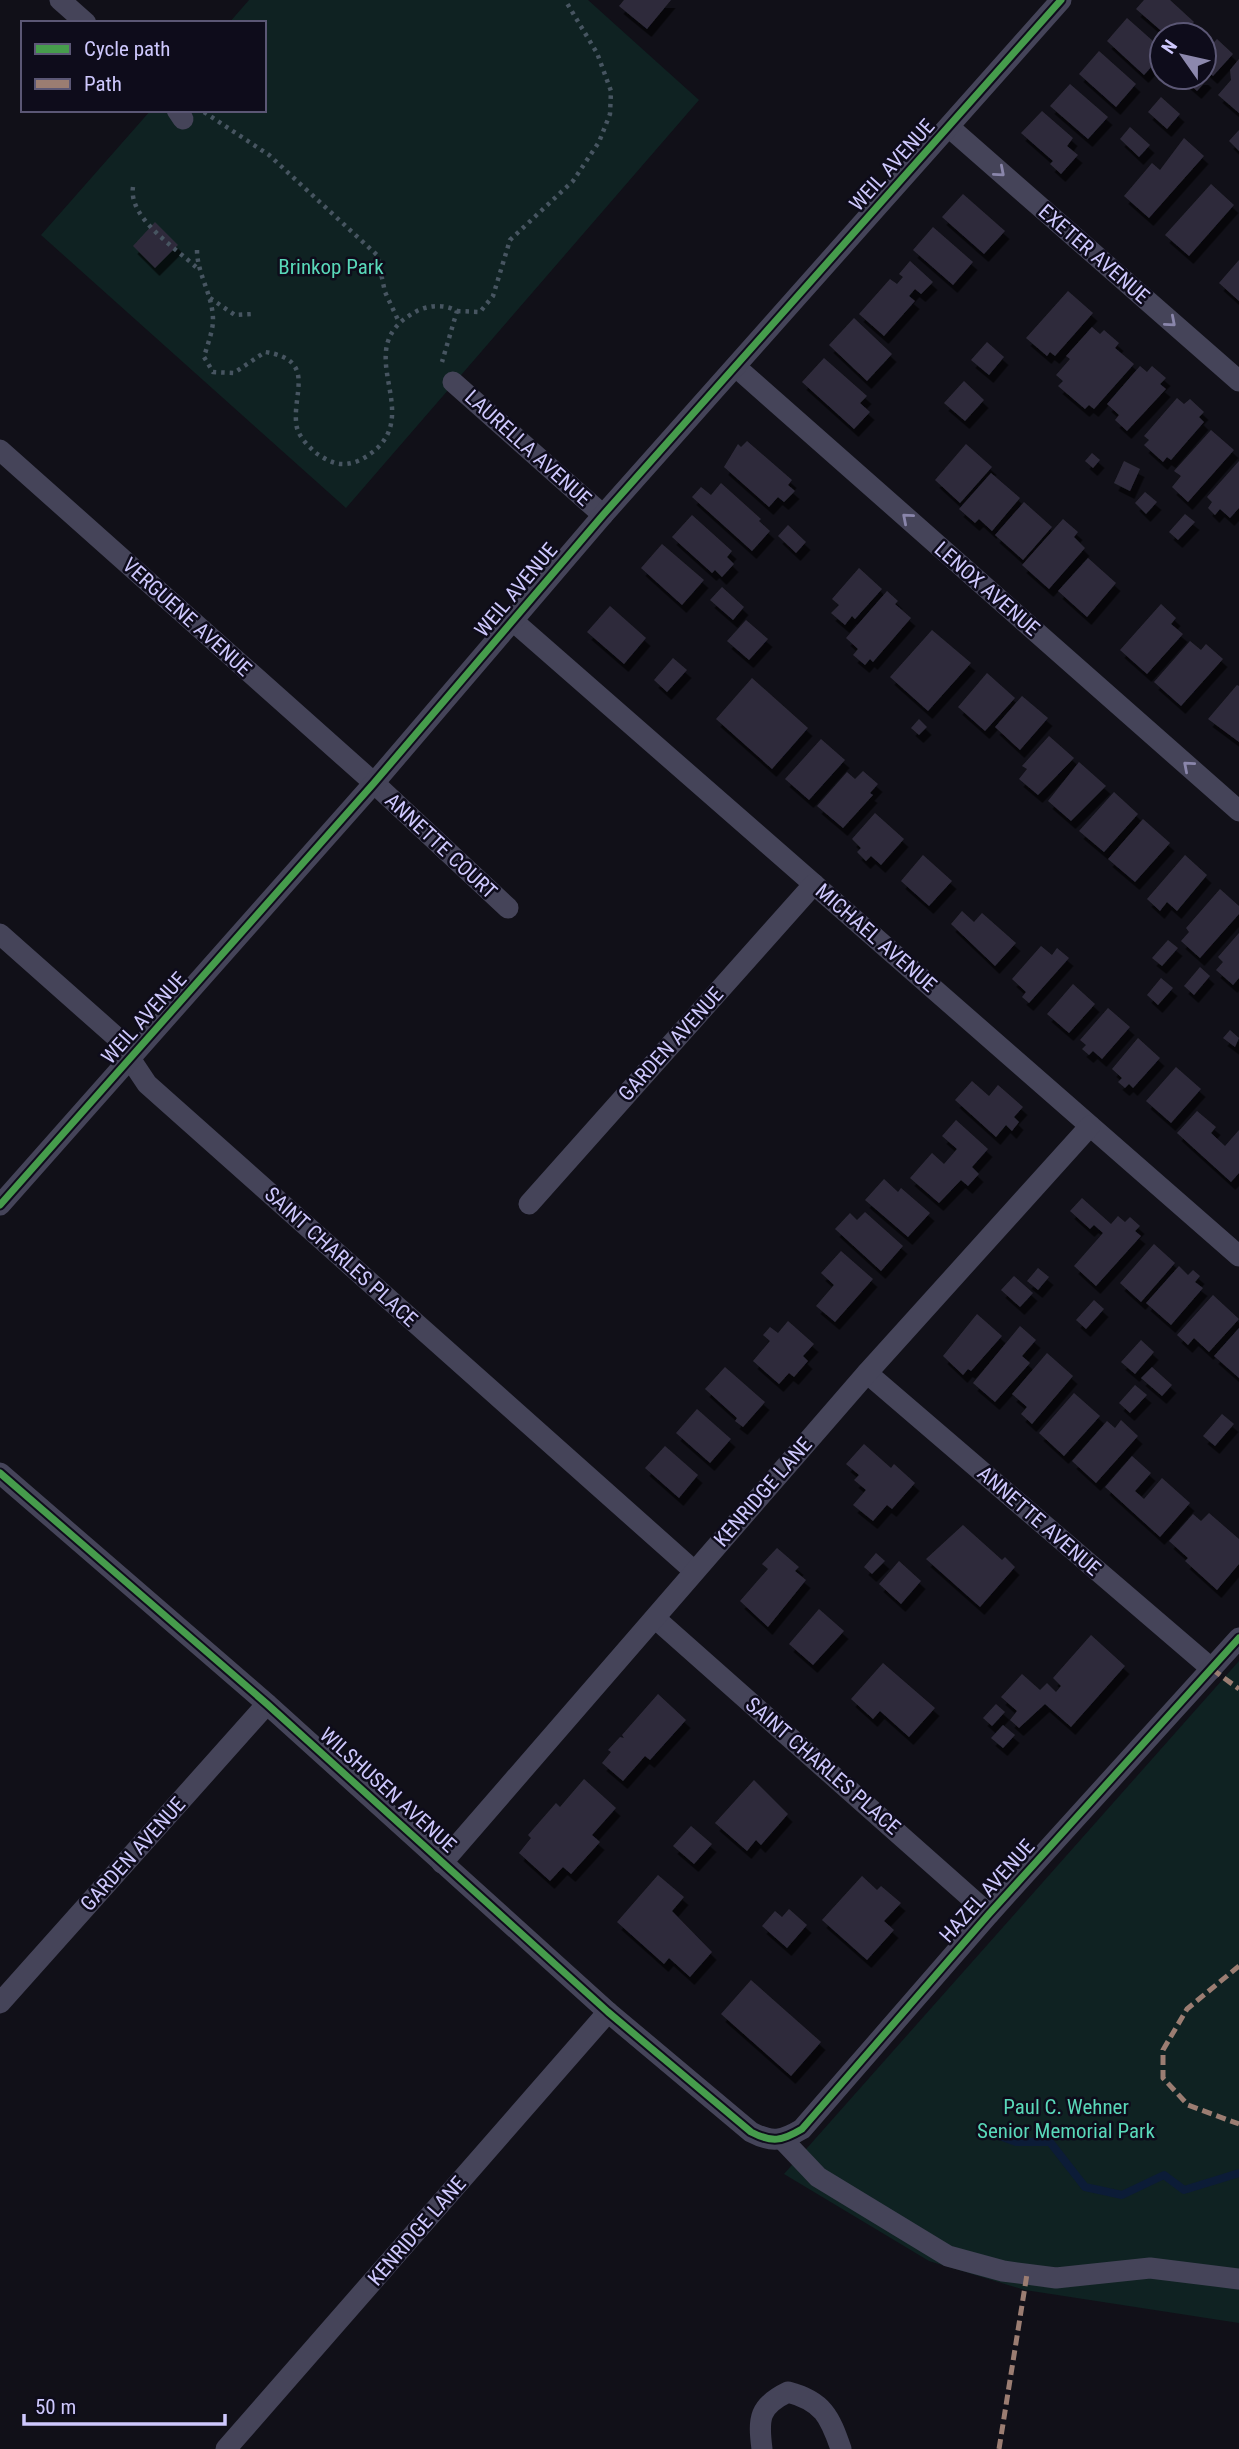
<svg xmlns="http://www.w3.org/2000/svg" width="1239" height="2449" font-family="'Roboto Condensed',sans-serif">
<style>
.green{fill:#0f2222}
.lines{fill:none;stroke-linecap:round;stroke-linejoin:round}
.stream{stroke:#0c1c37;stroke-width:8}
.building{fill:#2f2c3b;filter:url(#shadow)}
.path{stroke:#475561;stroke-width:4.5;stroke-dasharray:3.5 5;stroke-linecap:butt}
.street{stroke:#454459;stroke-width:21}
.quiet{stroke:#9b7d72;stroke-width:5;stroke-dasharray:10 5;stroke-linecap:butt}
.cycleway-casing{stroke:#0e0c1b;stroke-width:11}
.cycleway{stroke:#469c4c;stroke-width:7}
.oneway{stroke:#8a86ab}
.labels{text-anchor:middle;dominant-baseline:central;stroke-width:5;stroke-linejoin:round;paint-order:stroke}
.street-label{font-size:21px;fill:#cec8fd;stroke:#0e0c1b}
.park-label{font-size:21px;fill:#59d8b9;stroke:#0e0c1b}
</style>
<defs>
<filter id="shadow"><feDropShadow dx="4.5" dy="8" stdDeviation="0" flood-color="#0009"/></filter>
</defs>
<rect width="100%" height="100%" fill="#111018"/>
<!-- green -->
<g class="green">
<path d="M249,0H588L699,100L346,508L41,235L151,110H264V23H229Z"/>
<path d="M1239,1661V2323L1025,2290L929,2261L784,2174Z"/>
</g>
<g class="lines">
<!-- stream -->
<path class="stream" d="M981,2129L1016,2142H1050L1085,2187L1122,2195L1164,2175L1184,2190L1239,2173"/>
</g>
<!-- building -->
<g class="building">
<path d="M624,0H671L647,29L619,6Z"/>
<path d="M1144,0H1170L1194,22L1182,35H1166L1136,9Z"/>
<path d="M1127,18L1162,49V55L1144,75L1107,41Z"/>
<path d="M1217,39L1233,54L1213,76L1204,68V53Z"/>
<path d="M1099,51L1136,84L1116,107L1079,74Z"/>
<path d="M1239,59V113L1218,95L1231,80L1230,70Z"/>
<path d="M1181,77H1204L1207,80L1197,91Z"/>
<path d="M1070,84L1108,117L1088,139L1050,106Z"/>
<path d="M1161,97L1180,114L1167,129L1148,112Z"/>
<path d="M1042,111L1073,138L1067,146L1078,155L1061,174L1050,164L1053,161L1021,133Z"/>
<path d="M1130,127L1150,145L1139,157L1120,139Z"/>
<path d="M1239,130V151L1229,141Z"/>
<path d="M1184,138L1204,156L1149,218L1124,196L1152,163L1160,170Z"/>
<path d="M1211,184L1234,205L1189,256L1165,235Z"/>
<path d="M963,194L1005,231L984,254L942,217Z"/>
<path d="M155,222L178,245L155,268L133,246Z"/>
<path d="M933,227L973,262L953,285L913,250Z"/>
<path d="M1239,260V301L1219,283Z"/>
<path d="M910,261L933,282L921,294L915,289L909,296L915,301L884,336L859,314L890,279L897,284L903,277L899,274Z"/>
<path d="M1068,291L1093,313L1055,356L1050,352L1047,356L1026,338Z"/>
<path d="M854,318L892,354L867,381L829,345Z"/>
<path d="M1092,327L1100,334L1104,330L1119,343L1115,348L1134,364L1094,409L1089,405L1085,409L1058,386L1063,381L1056,375L1070,359L1066,356Z"/>
<path d="M987,342L1004,357L989,375L971,360Z"/>
<path d="M824,358L867,396L860,403L870,412L854,429L802,382Z"/>
<path d="M1140,366L1147,372L1152,366L1166,378L1160,384L1166,389L1127,431L1115,420L1119,415L1107,404Z"/>
<path d="M964,381L984,400L965,421L944,403Z"/>
<path d="M1177,398L1184,404L1190,399L1204,412L1199,417L1204,422L1171,460L1167,457L1163,462L1144,445L1149,440L1144,436Z"/>
<path d="M1211,430L1234,450L1188,502L1172,487L1181,476L1174,471Z"/>
<path d="M747,441L792,480L788,485L795,491L784,502L778,497L769,507L724,467L738,444L741,447Z"/>
<path d="M966,444L992,467L960,503L935,480Z"/>
<path d="M1092,453L1100,460L1093,468L1085,461Z"/>
<path d="M1124,461L1140,469L1130,491L1114,483Z"/>
<path d="M1239,461V508L1230,518L1220,509L1215,515L1208,508L1212,502L1207,497Z"/>
<path d="M991,473L1020,498L992,531L979,519L975,523L959,509Z"/>
<path d="M721,483L761,519L759,521L770,531L752,551L692,497L701,487L711,495Z"/>
<path d="M1145,492L1157,502L1146,514L1135,503Z"/>
<path d="M1024,502L1052,527L1023,560L995,535Z"/>
<path d="M1185,514L1195,522L1178,540L1169,532Z"/>
<path d="M692,515L732,551L727,557L734,564L722,577L715,570L712,573L672,537Z"/>
<path d="M1063,519L1078,532L1074,537L1085,548L1049,589L1022,565Z"/>
<path d="M788,525L806,542L796,553L778,536Z"/>
<path d="M662,544L704,580L682,605L641,568Z"/>
<path d="M1088,558L1116,583L1087,617L1058,591Z"/>
<path d="M859,568L882,589L855,619L852,616L845,625L831,613L839,605L832,599Z"/>
<path d="M722,587L744,607L733,620L710,600Z"/>
<path d="M887,591L898,601L895,604L911,618L873,662L870,659L865,665L853,655L858,649L846,638Z"/>
<path d="M1161,604L1176,618L1171,624L1183,634L1147,674L1120,650Z"/>
<path d="M610,606L646,638L624,664L587,632Z"/>
<path d="M746,620L768,639L749,660L727,641Z"/>
<path d="M932,630L971,663L928,711L890,677Z"/>
<path d="M1190,641L1201,650L1206,644L1223,659L1181,706L1154,682Z"/>
<path d="M673,658L687,670L667,692L654,680Z"/>
<path d="M987,673L1015,698L985,731L958,707Z"/>
<path d="M752,678L808,728L772,769L716,719Z"/>
<path d="M1237,685L1239,686V742L1208,719Z"/>
<path d="M1022,696L1048,718L1020,750L995,727Z"/>
<path d="M919,719L927,727L919,735L911,728Z"/>
<path d="M1049,736L1074,758L1038,795L1019,779L1027,769L1022,766Z"/>
<path d="M821,739L845,760L809,800L785,779Z"/>
<path d="M1079,762L1106,786L1071,821L1048,801Z"/>
<path d="M863,771L878,784L870,793L873,795L843,828L817,806L847,772L855,779Z"/>
<path d="M1114,792L1138,814L1104,852L1079,831Z"/>
<path d="M875,813L904,839L881,865L871,856L866,861L857,852L861,848L852,839Z"/>
<path d="M1143,819L1170,843L1135,882L1108,859Z"/>
<path d="M923,855L952,881L929,906L901,881Z"/>
<path d="M1185,855L1207,875L1177,911L1167,902L1160,911L1147,899Z"/>
<path d="M1220,889L1239,906V914L1200,958L1181,941L1189,932L1186,928Z"/>
<path d="M962,911L974,922L982,913L1016,943L995,966L951,924Z"/>
<path d="M1239,933V978L1233,985L1216,970L1223,962L1218,957Z"/>
<path d="M1168,940L1178,948L1162,966L1152,958Z"/>
<path d="M1041,946L1052,955L1057,948L1069,958L1029,1003L1022,997L1026,992L1012,979Z"/>
<path d="M1200,967L1210,976L1194,995L1184,986Z"/>
<path d="M1161,978L1173,988L1158,1005L1147,995Z"/>
<path d="M1073,984L1095,1004L1069,1033L1047,1014Z"/>
<path d="M1108,1008L1130,1027L1102,1059L1093,1051L1089,1055L1082,1049L1086,1045L1080,1040Z"/>
<path d="M1230,1030L1239,1038L1235,1047L1223,1038Z"/>
<path d="M1138,1038L1160,1058L1133,1088L1129,1084L1125,1088L1118,1082L1122,1078L1112,1069Z"/>
<path d="M1176,1067L1201,1089L1171,1123L1146,1101Z"/>
<path d="M972,1081L989,1096L998,1085L1023,1107L1014,1117L1019,1122L1012,1131L1006,1125L996,1137L955,1100Z"/>
<path d="M1197,1111L1216,1127L1211,1133L1225,1146L1239,1130V1173L1231,1182L1177,1133Z"/>
<path d="M956,1120L988,1149L972,1167L979,1174L968,1186L961,1180L939,1203L910,1178L932,1153L944,1164L957,1149L942,1136Z"/>
<path d="M884,1179L898,1192L901,1188L930,1213L908,1237L865,1200Z"/>
<path d="M1082,1198L1111,1224L1118,1216L1125,1222L1130,1217L1140,1226L1135,1231L1141,1236L1096,1286L1074,1266L1103,1233L1094,1225L1090,1229L1070,1211Z"/>
<path d="M865,1212L903,1246L881,1271L835,1229L850,1213L857,1220Z"/>
<path d="M1154,1244L1175,1263L1141,1302L1120,1283Z"/>
<path d="M841,1251L873,1279L835,1322L816,1306L834,1285L821,1273Z"/>
<path d="M1179,1266L1188,1275L1193,1270L1200,1276L1195,1282L1203,1288L1171,1325L1146,1303Z"/>
<path d="M1038,1268L1049,1277L1038,1290L1027,1281Z"/>
<path d="M1014,1276L1033,1293L1020,1307L1001,1290Z"/>
<path d="M1213,1295L1239,1319L1209,1352L1194,1338L1188,1345L1177,1335Z"/>
<path d="M1094,1300L1104,1309L1086,1329L1076,1320Z"/>
<path d="M977,1314L1002,1336L971,1371L968,1369L963,1375L943,1356Z"/>
<path d="M788,1321L814,1344L803,1356L808,1361L794,1377L789,1373L779,1384L753,1361L770,1341L763,1335L770,1327L778,1333Z"/>
<path d="M1020,1326L1036,1340L1022,1356L1030,1363L995,1402L973,1383Z"/>
<path d="M1239,1328V1378L1214,1356Z"/>
<path d="M1141,1340L1154,1352L1135,1374L1121,1362Z"/>
<path d="M1047,1353L1073,1376L1032,1424L1021,1414L1027,1407L1012,1394Z"/>
<path d="M725,1367L765,1402L743,1427L735,1421L737,1418L705,1389Z"/>
<path d="M1152,1367L1172,1385L1162,1396L1141,1378Z"/>
<path d="M1135,1385L1147,1395L1130,1413L1119,1403Z"/>
<path d="M1074,1393L1100,1416L1064,1456L1039,1433Z"/>
<path d="M697,1409L731,1439L710,1463L676,1433Z"/>
<path d="M1222,1414L1234,1424L1215,1446L1203,1436Z"/>
<path d="M1121,1420L1138,1436L1096,1483L1072,1461L1107,1421L1115,1428Z"/>
<path d="M864,1444L891,1468L894,1464L915,1483L892,1509L887,1505L873,1521L853,1505L866,1490L854,1480L859,1475L846,1464Z"/>
<path d="M665,1446L698,1475L679,1498L645,1468Z"/>
<path d="M1132,1456L1151,1473L1135,1491L1144,1499L1162,1478L1190,1503L1160,1537L1105,1487Z"/>
<path d="M1209,1513L1239,1539V1564L1217,1590L1185,1561L1188,1558L1169,1541L1193,1514L1201,1521Z"/>
<path d="M963,1525L1002,1560L1005,1557L1015,1567L980,1607L926,1559Z"/>
<path d="M777,1548L799,1567L795,1571L806,1580L768,1627L740,1601L768,1569L762,1564Z"/>
<path d="M876,1553L885,1561L872,1574L864,1567Z"/>
<path d="M899,1561L921,1581L901,1604L879,1584Z"/>
<path d="M819,1609L844,1631L813,1665L789,1644Z"/>
<path d="M1091,1635L1125,1666L1071,1727L1045,1704L1019,1728L1010,1720L1017,1711L1001,1697L1022,1674L1040,1690L1047,1683L1056,1692L1061,1686L1053,1678Z"/>
<path d="M883,1663L935,1708L909,1737L880,1711L873,1719L851,1699Z"/>
<path d="M658,1694L686,1720L650,1760L645,1756L623,1781L602,1763L611,1752L608,1750L620,1737L624,1738L622,1735Z"/>
<path d="M996,1704L1005,1712L992,1726L983,1718Z"/>
<path d="M1003,1725L1015,1735L1003,1748L991,1738Z"/>
<path d="M584,1779L616,1808L592,1835L600,1842L571,1874L563,1867L550,1881L519,1853L531,1838L528,1835L556,1803L560,1807Z"/>
<path d="M754,1780L788,1814L761,1845L756,1840L747,1851L715,1823Z"/>
<path d="M691,1826L712,1844L694,1864L673,1846Z"/>
<path d="M658,1875L684,1897L672,1911L712,1952L690,1977L669,1958L664,1964L617,1922Z"/>
<path d="M862,1876L877,1890L881,1886L901,1903L884,1921L894,1930L867,1960L822,1920Z"/>
<path d="M789,1909L807,1925L787,1948L762,1926L775,1911L782,1917Z"/>
<path d="M751,1980L821,2042L791,2076L721,2014Z"/>
</g>
<g class="lines">
<!-- path -->
<g class="path">
<path d="M204,112L269,155L377,255L385,292L399,322"/>
<path d="M133,187C128,218 176,248 197,268"/>
<path d="M197,250C197,274 213,295 213,320C213,331 207,346 204,357L213,372L234,373L265,352C319,360 290,396 297,428C300,438 308,446 316,453C323,458 332,463 340,464C351,465 362,460 370,454C428,413 345,348 417,311C429,305 445,304 457,311L442,362"/>
<path d="M210,298L235,315L253,314"/>
<path d="M457,311L480,312L493,296L510,240L573,181L599,142L610,114L611,91L597,53L565,0"/>
</g>
<!-- street -->
<g class="street">
<path d="M60,0L86,23"/>
<path d="M177,110L183,119"/>
<path d="M949,127L1239,381"/>
<path d="M736,367L1239,811"/>
<path d="M453,382L603,515"/>
<path d="M0,450L374,783L508,908"/>
<path d="M513,621L1239,1256"/>
<path d="M0,934L115,1036L147,1084L694,1571"/>
<path d="M529,1204L814,884"/>
<path d="M0,1205L374,783L603,515L1061,0"/>
<path d="M867,1373L1212,1669"/>
<path d="M0,1473L267,1704L608,2012L751,2132C772,2143 782,2141 802,2129L989,1914L1239,1638"/>
<path d="M656,1619L989,1914"/>
<path d="M442,1863L867,1373L1090,1126"/>
<path d="M0,2003L267,1704"/>
<path d="M783,2140L818,2177L948,2256L1003,2271L1056,2278L1150,2268L1239,2279"/>
<path d="M226,2449L608,2012"/>
<path d="M762,2449C758,2418 759,2406 788,2392C823,2401 830,2417 841,2449"/>
</g>
<!-- quiet -->
<g class="quiet">
<path d="M1212,1669L1239,1689"/>
<path d="M1239,1966L1187,2009L1163,2050V2078L1188,2105L1239,2124"/>
<path d="M999,2449L1027,2274"/>
</g>
<!-- cycleway casing -->
<g class="cycleway-casing">
<g id="cycleway">
<path d="M0,1205L374,783L603,515L1061,0"/>
<path d="M0,1473L267,1704L608,2012L751,2132C772,2143 782,2141 802,2129L989,1914L1239,1638"/>
</g>
</g>
<!-- cycleway -->
<use href="#cycleway" class="cycleway"/>
</g>
<!-- one-way arrows -->
<defs><path id="oneway-chevron" d="M-2-3.5L2.5 0L-2 3.5" fill="none" stroke-width="1.6" stroke-linecap="round" stroke-linejoin="round" transform="scale(1.75)"/></defs>
<g class="oneway">
<use href="#oneway-chevron" transform="translate(1000 172) rotate(41)"/>
<use href="#oneway-chevron" transform="translate(1171 322) rotate(41)"/>
<use href="#oneway-chevron" transform="translate(907 518) rotate(-139)"/>
<use href="#oneway-chevron" transform="translate(1188 766) rotate(-139)"/>
</g>
<g class="labels">
<!-- street labels -->
<g class="street-label">
<text transform="translate(892 165) rotate(-48)">WEIL AVENUE</text>
<text transform="translate(1094 254) rotate(41)">EXETER AVENUE</text>
<text transform="translate(528 448) rotate(42)">LAURELLA AVENUE</text>
<text transform="translate(987 589) rotate(41)">LENOX AVENUE</text>
<text transform="translate(516 590) rotate(-50)">WEIL AVENUE</text>
<text transform="translate(187 617) rotate(42)">VERGUENE AVENUE</text>
<text transform="translate(441 846) rotate(43)">ANNETTE COURT</text>
<text transform="translate(876 938) rotate(41)">MICHAEL AVENUE</text>
<text transform="translate(144 1018) rotate(-48)">WEIL AVENUE</text>
<text transform="translate(671 1044) rotate(-48)">GARDEN AVENUE</text>
<text transform="translate(341 1257) rotate(42)">SAINT CHARLES PLACE</text>
<text transform="translate(763 1492) rotate(-49)">KENRIDGE LANE</text>
<text transform="translate(1039 1521) rotate(41)">ANNETTE AVENUE</text>
<text transform="translate(823 1766) rotate(41)">SAINT CHARLES PLACE</text>
<text transform="translate(388 1790) rotate(42)">WILSHUSEN AVENUE</text>
<text transform="translate(133 1854) rotate(-48)">GARDEN AVENUE</text>
<text transform="translate(987 1891) rotate(-48)">HAZEL AVENUE</text>
<text transform="translate(417 2231) rotate(-49)">KENRIDGE LANE</text>
</g>
<!-- park labels -->
<g class="park-label">
<text x="331" y="267">Brinkop Park</text>
<text x="1066" y="2107">Paul C. Wehner<tspan x="1066" dy="24">Senior Memorial Park</tspan></text>
</g>
</g>
<!-- legend -->
<rect x="21" y="21" width="245" height="91" fill="#0e0c1b" stroke="#5b5775" stroke-width="2"/>
<rect x="35" y="44" width="35" height="10" fill="#469c4c" stroke="#5b5775" stroke-width="2"/>
<text x="84" y="56" font-size="21" fill="#cec8fd">Cycle path</text>
<rect x="35" y="79" width="35" height="10" fill="#9b7d72" stroke="#5b5775" stroke-width="2"/>
<text x="84" y="91" font-size="21" fill="#cec8fd">Path</text>
<!-- north arrow -->
<g transform="translate(1183 56) rotate(304)"><circle r="33" fill="#0e0c1b" stroke="#5b5775" stroke-width="2"/>
<path d="M0-5L12 26L0 18L-12 26Z" fill="#8c88ad"/>
<text y="-10" font-size="19" font-weight="bold" text-anchor="middle" fill="#cec8fd">N</text>
</g>
<!-- scale -->
<path d="M24 2414v10h201v-10" fill="none" stroke="#cec8fd" stroke-width="3.5"/>
<text x="35" y="2414" font-size="21" fill="#cec8fd" stroke="#0e0c1b" stroke-width="5" paint-order="stroke">50 m</text>
</svg>
